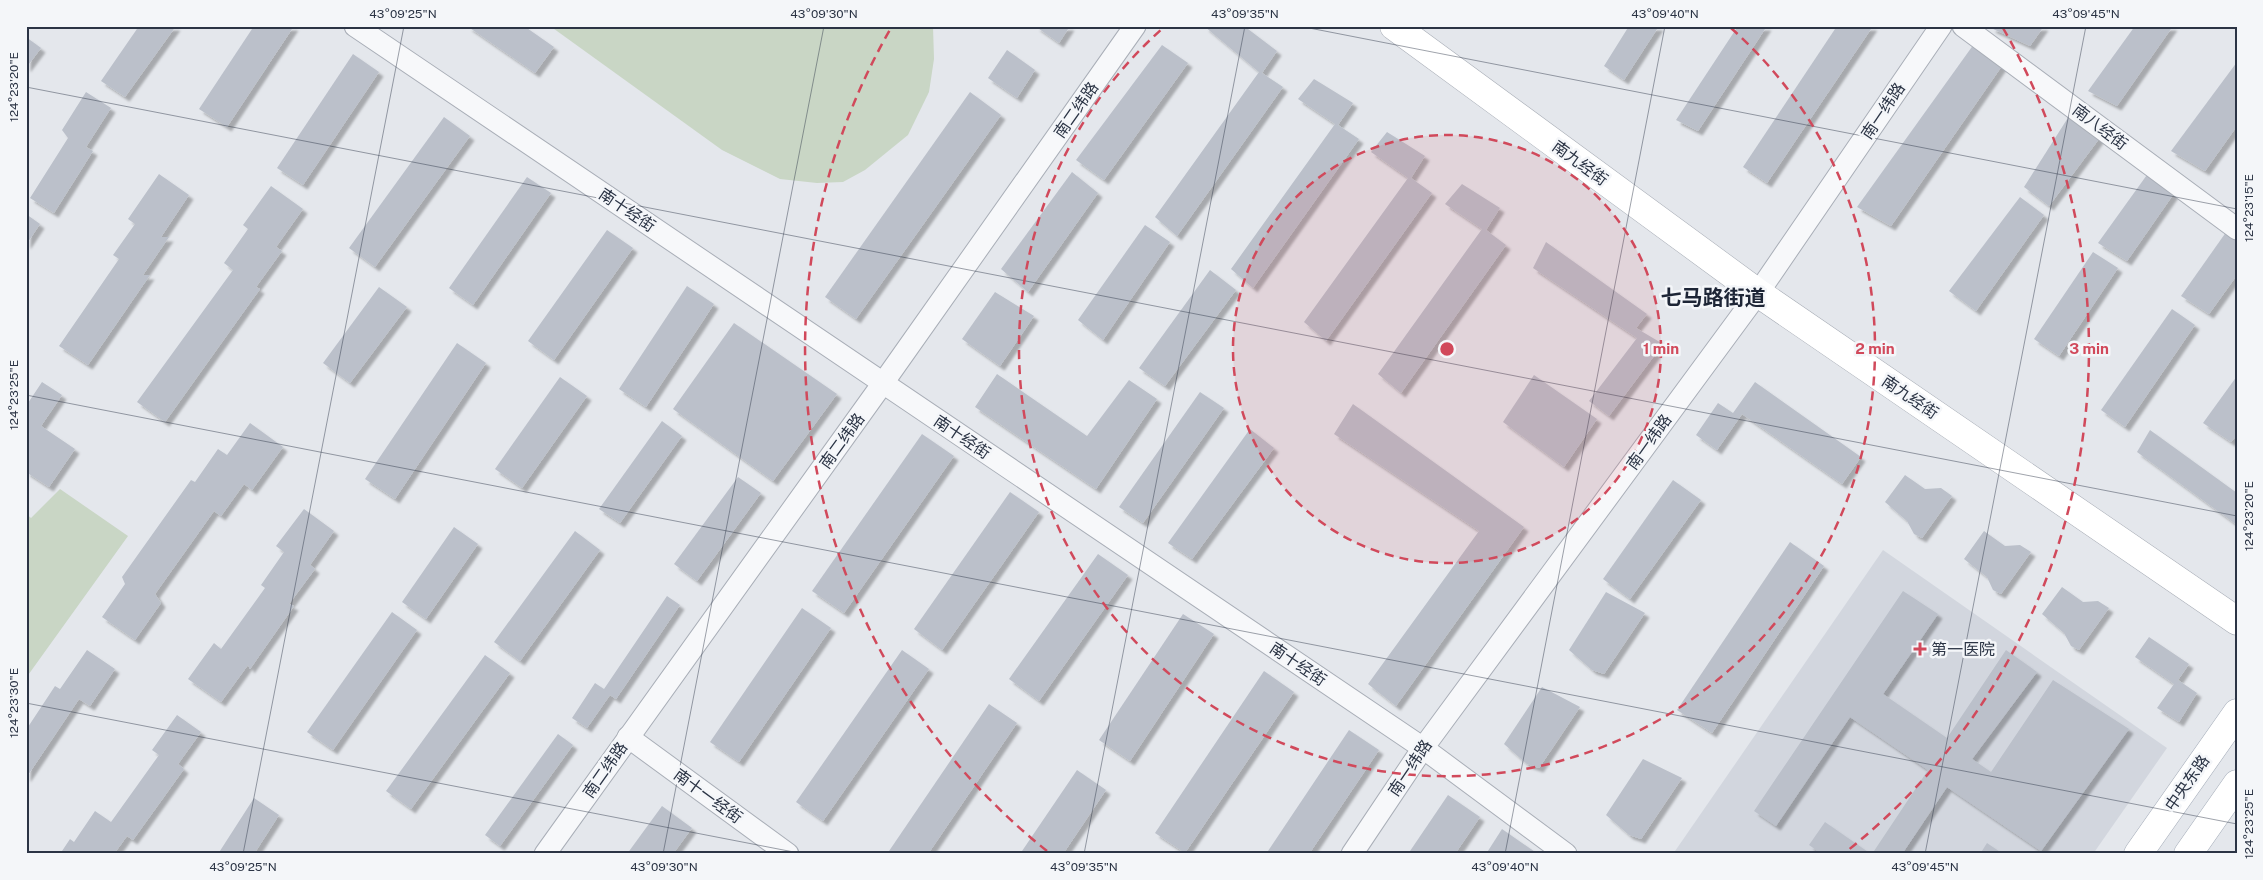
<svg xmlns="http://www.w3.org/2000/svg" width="2263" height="880" font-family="'Public Sans','Noto Sans SC',sans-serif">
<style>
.built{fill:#d2d6de}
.green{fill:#c9d6c5}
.building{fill:#bbc0ca;filter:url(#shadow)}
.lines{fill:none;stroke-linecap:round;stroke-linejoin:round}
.street-casing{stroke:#a9aeb7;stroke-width:23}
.secondary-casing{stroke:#a9aeb7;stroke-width:29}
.primary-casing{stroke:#a3abb8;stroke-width:29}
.street{stroke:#f7f8fa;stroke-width:21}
.secondary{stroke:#fff;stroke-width:28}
.primary{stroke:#fff;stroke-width:28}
.ticks{fill:none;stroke:#2b3445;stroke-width:1;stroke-opacity:0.45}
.ring{fill:none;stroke:#d1495b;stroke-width:2.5;stroke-dasharray:9 6}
.poi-dot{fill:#d1495b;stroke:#f4f6f9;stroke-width:2}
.labels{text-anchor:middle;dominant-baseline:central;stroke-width:5;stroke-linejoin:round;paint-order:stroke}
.street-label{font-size:16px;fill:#2b3445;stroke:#f4f6f9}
.poi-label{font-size:16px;fill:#2b3445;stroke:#f4f6f9;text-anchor:start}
.district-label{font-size:21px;font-weight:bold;fill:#1d2536;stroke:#f4f6f9}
.centre{fill:#d1495b;stroke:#f4f6f9;stroke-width:2.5}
.ring-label{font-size:15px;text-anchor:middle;font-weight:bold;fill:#d1495b;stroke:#f4f6f9;stroke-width:5;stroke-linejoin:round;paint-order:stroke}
.neatline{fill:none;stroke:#2b3445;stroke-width:2}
.ticks-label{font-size:12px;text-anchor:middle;fill:#2b3445}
</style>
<defs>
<filter id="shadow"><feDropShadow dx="4.5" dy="4.5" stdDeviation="1" flood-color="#0004"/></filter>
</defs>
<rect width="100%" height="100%" fill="#e4e7ec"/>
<!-- built -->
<path class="built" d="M1883,550L2167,748L2093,854H1673Z"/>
<!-- green -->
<g class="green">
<path d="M550,26H933L934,59L929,92L908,135L865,170L843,182L817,183L780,179L722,150Z"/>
<path d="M60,489L128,536L26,678V514L31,518Z"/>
</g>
<!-- building -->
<g class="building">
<path d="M139,26H176L125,97L101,81Z"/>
<path d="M254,26H294L227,127L199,109Z"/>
<path d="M467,26H524L554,47L535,73Z"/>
<path d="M1035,26H1070L1059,43Z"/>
<path d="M1204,26H1244L1277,51L1262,73L1283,87L1177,236L1155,217L1259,72Z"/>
<path d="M1629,26H1659L1624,80L1604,66Z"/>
<path d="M1738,26H1767L1698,131L1676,120Z"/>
<path d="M1837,26H1873L1767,183L1743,167Z"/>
<path d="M1993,26H2044L2030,46L1991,28Z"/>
<path d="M2135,26H2173L2117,106L2088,91Z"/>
<path d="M26,37L41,48L26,68Z"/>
<path d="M1979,37L2004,63L1891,226L1857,207Z"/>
<path d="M1162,45L1188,63L1104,180L1076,160Z"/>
<path d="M1007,50L1035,70L1017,98L988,78Z"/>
<path d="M353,54L379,72L303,185L277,168Z"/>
<path d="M2237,62V126L2205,171L2171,151Z"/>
<path d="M1314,79L1353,103L1338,125L1359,139L1253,288L1231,269L1335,124L1298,99Z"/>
<path d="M86,92L111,108L86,147L93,151L54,213L30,198L68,138L62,130Z"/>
<path d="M970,92L1001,115L856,319L825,297Z"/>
<path d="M2071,113L2102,135L2049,206L2024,187Z"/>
<path d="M444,117L470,136L375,267L349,248Z"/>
<path d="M1387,132L1425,156L1411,178L1432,193L1326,341L1304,322L1408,178L1371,152Z"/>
<path d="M1072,172L1098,193L1028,292L1001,269Z"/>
<path d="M2149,172L2175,192L2127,261L2098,243Z"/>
<path d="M159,174L189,195L161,237H169L143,275H150L88,365L59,346L119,259L113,255L135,224L128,219Z"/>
<path d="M527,177L551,193L473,305L449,288Z"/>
<path d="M1462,184L1500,208L1486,230L1506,245L1401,393L1378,374L1482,229L1445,204Z"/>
<path d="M271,186L303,209L276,247L282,251L256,287L260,289L165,422L137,402L233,270L224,263L248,229L243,225Z"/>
<path d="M2020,197L2044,215L1976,311L1949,291Z"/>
<path d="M26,214L40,224L26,245Z"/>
<path d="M1145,225L1170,242L1103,340L1078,320Z"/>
<path d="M2229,228L2237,234V275L2209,314L2181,296Z"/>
<path d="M607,230L633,248L554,360L528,341Z"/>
<path d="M1546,242L1647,314L1636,328L1663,344L1609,416L1589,401L1637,338L1533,268Z"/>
<path d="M2093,252L2118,268L2059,356L2034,339Z"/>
<path d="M1210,270L1236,290L1165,386L1139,368Z"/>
<path d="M687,286L714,304L646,407L619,389Z"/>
<path d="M379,287L407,307L350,383L323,363Z"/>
<path d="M995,292L1034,316L1000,366L962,339Z"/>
<path d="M2172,309L2195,325L2125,427L2101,410Z"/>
<path d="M734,323L837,394L773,481L673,409Z"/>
<path d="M457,343L486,363L395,499L365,479Z"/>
<path d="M997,374L1087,436L1129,380L1157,399L1096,489L975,407Z"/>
<path d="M1534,375L1597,419L1564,467L1503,422Z"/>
<path d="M2237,376V435L2231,442L2203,423Z"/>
<path d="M560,377L587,396L522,488L495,469Z"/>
<path d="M42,382L62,395L41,426L75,449L49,487L26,472V406Z"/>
<path d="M1755,382L1861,457L1842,484L1742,414L1717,450L1696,435L1718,403L1733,413Z"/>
<path d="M1200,392L1224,408L1143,523L1119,507Z"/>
<path d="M1353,404L1524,527L1396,706L1368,684L1479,531L1334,434Z"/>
<path d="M662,421L682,436L620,523L599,509Z"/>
<path d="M250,423L283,447L252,490L244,484L221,516L214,511L155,594L161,603L135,640L102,617L125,584L122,577L191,480L195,482L218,449L227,455Z"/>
<path d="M1250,429L1274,448L1192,559L1168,543Z"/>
<path d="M2150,430L2237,493V525L2137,452Z"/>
<path d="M922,434L954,456L844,613L812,591Z"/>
<path d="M1905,475L1925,489L1941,488L1952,496L1922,538L1914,534L1907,521L1885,502Z"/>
<path d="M738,477L761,493L697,581L674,564Z"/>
<path d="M1673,480L1701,500L1630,599L1603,579Z"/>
<path d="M1010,492L1039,512L942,650L914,629Z"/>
<path d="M304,509L334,531L310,565L315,569L289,604L294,606L250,669L248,665L221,702L188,679L214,643L221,649L265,588L261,585L284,552L276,546Z"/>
<path d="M454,527L478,544L426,619L402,602Z"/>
<path d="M575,531L600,550L520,661L494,642Z"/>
<path d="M1984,531L2005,546L2020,545L2031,552L2001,594L1993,590L1987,577L1964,559Z"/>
<path d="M1790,542L1824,566L1712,733L1677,710Z"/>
<path d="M1098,554L1128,575L1039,701L1009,679Z"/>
<path d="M2062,587L2083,602L2098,601L2109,608L2079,650L2071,646L2064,633L2042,614Z"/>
<path d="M1903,591L1938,614L1883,694L1947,738L2006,650L2037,672L1972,759L1991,772L2053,680L2129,729L2041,851L1947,787L1902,854H1872L1928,770L1850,717L1776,826L1754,811Z"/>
<path d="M1606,592L1645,613L1604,674L1592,670L1569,650Z"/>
<path d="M667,596L680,605L616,699L610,695L587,728L572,718L595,683L604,689Z"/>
<path d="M802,608L831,628L739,762L710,742Z"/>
<path d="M392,612L417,630L333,750L307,732Z"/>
<path d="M1183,614L1214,634L1130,761L1099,740Z"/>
<path d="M2149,637L2189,664L2178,680L2197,693L2179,722L2157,708L2174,684L2135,657Z"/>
<path d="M87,650L115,669L90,706L79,699L26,778V730L55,686L60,689Z"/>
<path d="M902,650L929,669L823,821L796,802Z"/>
<path d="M485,655L510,673L411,809L386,791Z"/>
<path d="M1264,671L1294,692L1185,853L1155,833Z"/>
<path d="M1542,687L1580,707L1539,768L1527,764L1504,744Z"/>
<path d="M989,704L1017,723L928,854H887Z"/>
<path d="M177,715L201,732L178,764L184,769L133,840L127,836L114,854H60L70,839L74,842L95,811L111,822L159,755L152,750Z"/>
<path d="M1349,730L1379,750L1309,854H1266Z"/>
<path d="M558,734L573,745L500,846L485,835Z"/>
<path d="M1643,759L1682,778L1641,839L1629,835L1606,815Z"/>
<path d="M1077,770L1106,790L1063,854H1020Z"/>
<path d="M1448,795L1480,817L1455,854H1408Z"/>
<path d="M254,798L279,815L254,854H218Z"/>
<path d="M662,806L692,828L673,854H627Z"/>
<path d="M1825,822L1871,854H1822L1809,845Z"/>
<path d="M1502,829L1538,854H1486Z"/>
<path d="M1987,843L2003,854H1980Z"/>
</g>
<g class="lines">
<!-- street casing -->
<g class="street-casing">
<g id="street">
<path d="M355,26L1423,748L1566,854"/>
<path d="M1963,26L2237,229"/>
<path d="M628,737L788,854"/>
<path d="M545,854L883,383L1135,26"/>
<path d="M1352,854L1423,748L1758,293L1941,26"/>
</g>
</g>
<!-- secondary casing -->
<g class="secondary-casing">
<path id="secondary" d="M1394,26L1758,293L2237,621"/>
</g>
<!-- primary casing -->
<g class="primary-casing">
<g id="primary">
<path d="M2138,854L2237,713"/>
<path d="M2188,854L2237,784"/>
</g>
</g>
<!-- street -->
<use href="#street" class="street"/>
<!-- secondary -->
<use href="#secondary" class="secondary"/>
<!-- primary -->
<use href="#primary" class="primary"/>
</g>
<!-- ticks -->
<path class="ticks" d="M1299,26L2237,209M26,87L2237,516M26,395L2237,824M26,703L804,854M243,854L404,26M663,854L824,26M1084,854L1245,26M1505,854L1665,26M1925,854L2086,26"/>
<!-- distance rings -->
<circle cx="1447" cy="349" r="214" fill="#d1495b" fill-opacity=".12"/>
<g class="ring">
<circle cx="1447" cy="349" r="214"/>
<path d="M1731 28A428 428 0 1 1 1163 28"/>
<path d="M1047 851A642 642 0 0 1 891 28M2003 28A642 642 0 0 1 1847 851"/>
</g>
<!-- markers -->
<path class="poi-dot" d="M1917.5 641.5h5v5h5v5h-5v5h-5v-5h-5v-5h5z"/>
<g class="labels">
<!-- street labels -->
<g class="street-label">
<text transform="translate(1076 110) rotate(-55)">南二纬路</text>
<text transform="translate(1883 111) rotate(-56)">南一纬路</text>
<text transform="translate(2100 127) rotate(37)">南八经街</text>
<text transform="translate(1580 163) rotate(36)">南九经街</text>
<text transform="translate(627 210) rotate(34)">南十经街</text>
<text transform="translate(1910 397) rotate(34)">南九经街</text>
<text transform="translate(962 437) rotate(34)">南十经街</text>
<text transform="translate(842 441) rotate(-54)">南二纬路</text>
<text transform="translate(1649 442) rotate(-54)">南一纬路</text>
<text transform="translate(1298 664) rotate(34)">南十经街</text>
<text transform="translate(1410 768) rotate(-56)">南一纬路</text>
<text transform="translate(605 770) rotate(-55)">南二纬路</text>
<text transform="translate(2187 783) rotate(-55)">中央东路</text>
<text transform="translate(708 796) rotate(36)">南十一经街</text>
</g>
<!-- poi labels -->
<g class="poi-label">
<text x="1931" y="649">第一医院</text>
</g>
<!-- district labels -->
<g class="district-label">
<text x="1713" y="297">七马路街道</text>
</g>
</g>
<circle cx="1447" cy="349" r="8" class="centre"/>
<g class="ring-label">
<text x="1661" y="354">1 min</text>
<text x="1875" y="354">2 min</text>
<text x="2089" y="354">3 min</text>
</g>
<!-- border -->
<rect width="2263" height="880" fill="none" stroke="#f4f6f9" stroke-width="55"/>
<rect x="28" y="28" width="2208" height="824" class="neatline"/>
<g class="ticks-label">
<text x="403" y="18">43°09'25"N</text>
<text x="824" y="18">43°09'30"N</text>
<text x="1245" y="18">43°09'35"N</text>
<text x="1665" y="18">43°09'40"N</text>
<text x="2086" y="18">43°09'45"N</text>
<text transform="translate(14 87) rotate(-90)" y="4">124°23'20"E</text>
<text transform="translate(2249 208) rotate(-90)" y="4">124°23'15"E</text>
<text transform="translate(14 395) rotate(-90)" y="4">124°23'25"E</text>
<text transform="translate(2249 516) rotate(-90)" y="4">124°23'20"E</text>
<text transform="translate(14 703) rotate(-90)" y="4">124°23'30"E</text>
<text transform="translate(2249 824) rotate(-90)" y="4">124°23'25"E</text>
<text x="243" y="871">43°09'25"N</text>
<text x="664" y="871">43°09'30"N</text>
<text x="1084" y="871">43°09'35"N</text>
<text x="1505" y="871">43°09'40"N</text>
<text x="1925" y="871">43°09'45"N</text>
</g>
</svg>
